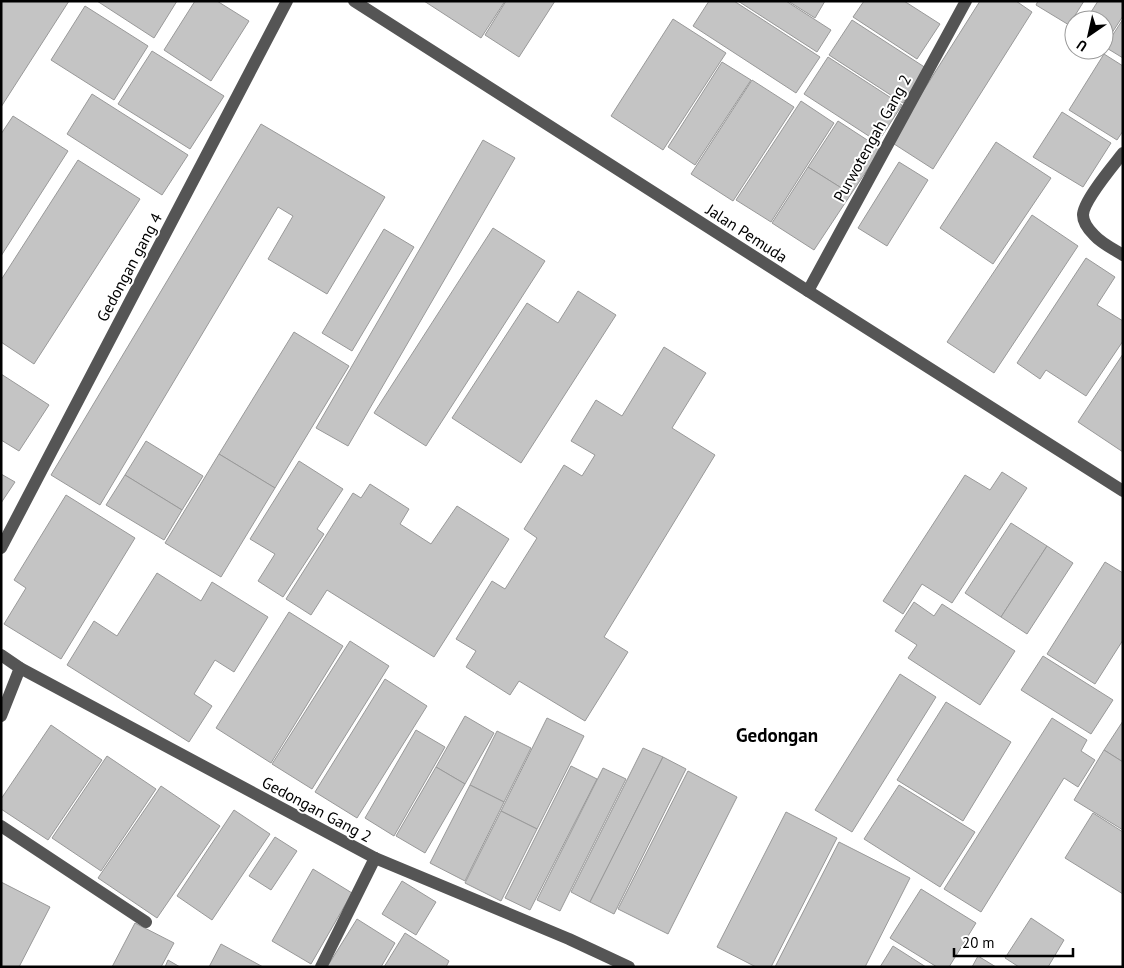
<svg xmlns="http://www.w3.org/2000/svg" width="1124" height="968" font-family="'PT Sans',sans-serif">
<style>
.building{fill:#c4c4c4;stroke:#999}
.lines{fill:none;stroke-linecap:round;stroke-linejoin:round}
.minor{stroke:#555;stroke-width:12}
.labels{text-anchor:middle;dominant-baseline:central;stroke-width:4;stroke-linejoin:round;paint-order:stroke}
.street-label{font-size:16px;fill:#000;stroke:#fff}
.quarter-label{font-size:19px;font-weight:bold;fill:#000;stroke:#fff}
</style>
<rect width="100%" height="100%" fill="#fff"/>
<!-- building -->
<g class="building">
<path d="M1,1H69L1,107Z"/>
<path d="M97,1H177L154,38Z"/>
<path d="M195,1H217L249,21L211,81L164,50Z"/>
<path d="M424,1H505L481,38Z"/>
<path d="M506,1H555L519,57L485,35Z"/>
<path d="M709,1H734L820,57L796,93L693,26Z"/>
<path d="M738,1H786L831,30L817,52Z"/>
<path d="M788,1H825L815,18Z"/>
<path d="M864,1H904L940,24L917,59L853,17Z"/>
<path d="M980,1H1016L1032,12L933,169L891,142Z"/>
<path d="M1038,1H1084L1069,25L1036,5Z"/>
<path d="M1098,1H1123V16L1104,45V20H1086Z"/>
<path d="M85,6L148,46L114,100L51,60Z"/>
<path d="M673,19L726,53L663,150L611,116Z"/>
<path d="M1123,19V58L1105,47Z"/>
<path d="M852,20L926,68L903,103L829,55Z"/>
<path d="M152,51L224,96L190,149L118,104Z"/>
<path d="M1104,54L1123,66V131L1117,140L1069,110Z"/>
<path d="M828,57L902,105L878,142L804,94Z"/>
<path d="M722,62L751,80L695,165L668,147Z"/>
<path d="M752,80L794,107L733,201L691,174Z"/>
<path d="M92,94L188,155L162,195L67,134Z"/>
<path d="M801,101L834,123L771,222L736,200Z"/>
<path d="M1062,112L1111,143L1083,187L1033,157Z"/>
<path d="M13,116L68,151L1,256V134Z"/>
<path d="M838,121L881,149L851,194L808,167Z"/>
<path d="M261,124L385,197L327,294L268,259L293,216L278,207L100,505L51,475Z"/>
<path d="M483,140L515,158L348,446L316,428Z"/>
<path d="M996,142L1051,178L993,264L940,228Z"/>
<path d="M78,160L140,199L34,364L1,342V280Z"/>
<path d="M899,162L928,180L887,246L858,228Z"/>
<path d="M808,167L851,194L814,250L772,223Z"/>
<path d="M1032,215L1078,246L994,373L947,342Z"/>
<path d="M493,228L545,261L426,446L374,413Z"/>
<path d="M384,229L414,247L352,351L322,333Z"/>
<path d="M1086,258L1115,277L1097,305L1123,321V341L1086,396L1046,370L1040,379L1017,363Z"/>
<path d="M578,291L616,315L521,463L452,418L527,303L558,323Z"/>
<path d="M294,332L349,366L275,488L219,454Z"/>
<path d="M664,347L706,373L672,428L715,455L604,637L628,652L585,721L519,681L510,695L466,667L476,651L456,639L492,581L505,589L537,538L524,529L564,465L582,476L595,455L571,441L596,400L622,416Z"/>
<path d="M1123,354V452L1078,422Z"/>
<path d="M1,374L49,405L19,451L1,440Z"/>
<path d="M146,441L203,476L182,510L125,475Z"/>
<path d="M219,454L275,488L221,577L165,543Z"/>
<path d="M299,461L343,489L317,529L324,534L283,597L258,581L275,554L250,539Z"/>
<path d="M1002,472L1027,488L952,603L922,584L903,614L883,601L965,475L990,490Z"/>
<path d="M1,474L15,482L1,503Z"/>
<path d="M125,475L182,510L164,540L106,505Z"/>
<path d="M370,484L409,509L400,524L431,544L457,506L509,539L434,657L327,590L311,615L286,599L353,493L361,498Z"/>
<path d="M66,495L135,538L61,659L4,624L26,588L14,580Z"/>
<path d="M1011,523L1047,546L1001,617L965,593Z"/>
<path d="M1047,546L1073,563L1027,634L1001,617Z"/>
<path d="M1105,562L1123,573V640L1095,684L1047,654Z"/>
<path d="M157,573L201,601L212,582L268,617L234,672L215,660L194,694L212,706L189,742L67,665L94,621L117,636Z"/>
<path d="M914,602L934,616L942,604L1015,651L980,705L908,658L917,645L895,631Z"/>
<path d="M289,612L343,646L271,763L216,728Z"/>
<path d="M350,641L389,666L312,789L272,764Z"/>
<path d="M1043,656L1113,700L1091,734L1021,690Z"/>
<path d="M900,674L936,697L852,832L815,810Z"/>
<path d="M385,679L427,706L357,818L315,792Z"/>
<path d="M946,702L1011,742L963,821L897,780Z"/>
<path d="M465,716L494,733L465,784L436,767Z"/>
<path d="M547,718L584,736L537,829L501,811Z"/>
<path d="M1052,718L1087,740L1081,751L1095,760L1078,787L1064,778L981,912L944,889Z"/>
<path d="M1123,721V762L1104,750Z"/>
<path d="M51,725L102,760L48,840L1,809V799Z"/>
<path d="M416,730L445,747L394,836L365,818Z"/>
<path d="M497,731L531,748L504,802L470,785Z"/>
<path d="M643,748L663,757L590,902L571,892Z"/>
<path d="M1104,750L1123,762V830L1074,800Z"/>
<path d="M107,756L156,789L101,871L52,838Z"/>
<path d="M663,757L686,769L614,914L590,902Z"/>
<path d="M571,766L597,779L530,910L505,898Z"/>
<path d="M436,767L465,784L425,853L396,836Z"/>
<path d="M603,768L626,779L560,911L537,900Z"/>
<path d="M688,771L737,797L668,934L618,909Z"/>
<path d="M470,785L504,802L465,881L430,863Z"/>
<path d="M899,785L975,832L940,887L864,839Z"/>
<path d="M161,786L220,826L157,918L98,878Z"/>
<path d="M234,810L270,834L212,920L177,896Z"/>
<path d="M501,811L537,829L501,901L465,883Z"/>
<path d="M786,812L837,838L771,967H756L717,947Z"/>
<path d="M1093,813L1123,832V894L1065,858Z"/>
<path d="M275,837L297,851L271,890L249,876Z"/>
<path d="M839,842L910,878L865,967H775Z"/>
<path d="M313,869L352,893L311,964L272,941Z"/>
<path d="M402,881L436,902L416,935L382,914Z"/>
<path d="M1,882L50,907L19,967H1Z"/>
<path d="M921,889L976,923L949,967H937L890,938Z"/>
<path d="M1031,918L1064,940L1048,967H1019L1005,958Z"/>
<path d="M357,919L395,943L381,967H327Z"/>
<path d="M135,923L174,943L161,967H112Z"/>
<path d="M405,933L449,961L446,967H384Z"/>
<path d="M221,944L263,967H209Z"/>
<path d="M893,946L926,967H880Z"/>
<path d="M978,956L996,967H972Z"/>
<path d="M168,960L180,967H165Z"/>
</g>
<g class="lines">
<!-- minor -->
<g class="minor">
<path d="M354,1L808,291L1123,491"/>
<path d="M1123,153C1113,166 1083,201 1083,215C1083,222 1089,230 1094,235C1101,243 1113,249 1123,255"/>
<path d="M808,291L966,1"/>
<path d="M1,548L287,1"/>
<path d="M1,655L20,668L375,858L569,939L629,967"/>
<path d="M1,716L20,668"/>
<path d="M1,826L146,922"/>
<path d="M321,967L375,858"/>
</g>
</g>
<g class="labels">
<!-- street labels -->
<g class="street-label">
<text transform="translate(872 138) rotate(-61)">Purwotengah Gang 2</text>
<text transform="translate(747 233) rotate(33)">Jalan Pemuda</text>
<text transform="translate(129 267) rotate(-62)">Gedongan gang 4</text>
<text transform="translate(317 809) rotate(28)">Gedongan Gang 2</text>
</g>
<!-- quarter labels -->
<g class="quarter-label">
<text x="777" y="735">Gedongan</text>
</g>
</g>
<!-- border -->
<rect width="1124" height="968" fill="none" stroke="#000000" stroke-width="5"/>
<!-- north arrow -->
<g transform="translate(1089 35) rotate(214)"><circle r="24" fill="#ffffff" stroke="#999999"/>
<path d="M0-4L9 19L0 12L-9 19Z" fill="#000000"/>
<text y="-8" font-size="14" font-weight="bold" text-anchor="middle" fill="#000000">U</text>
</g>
<!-- scale -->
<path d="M954 948v8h119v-8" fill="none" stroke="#000000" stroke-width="2.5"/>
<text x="962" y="948" font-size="15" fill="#000000" stroke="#ffffff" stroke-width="4" paint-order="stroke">20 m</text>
</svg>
